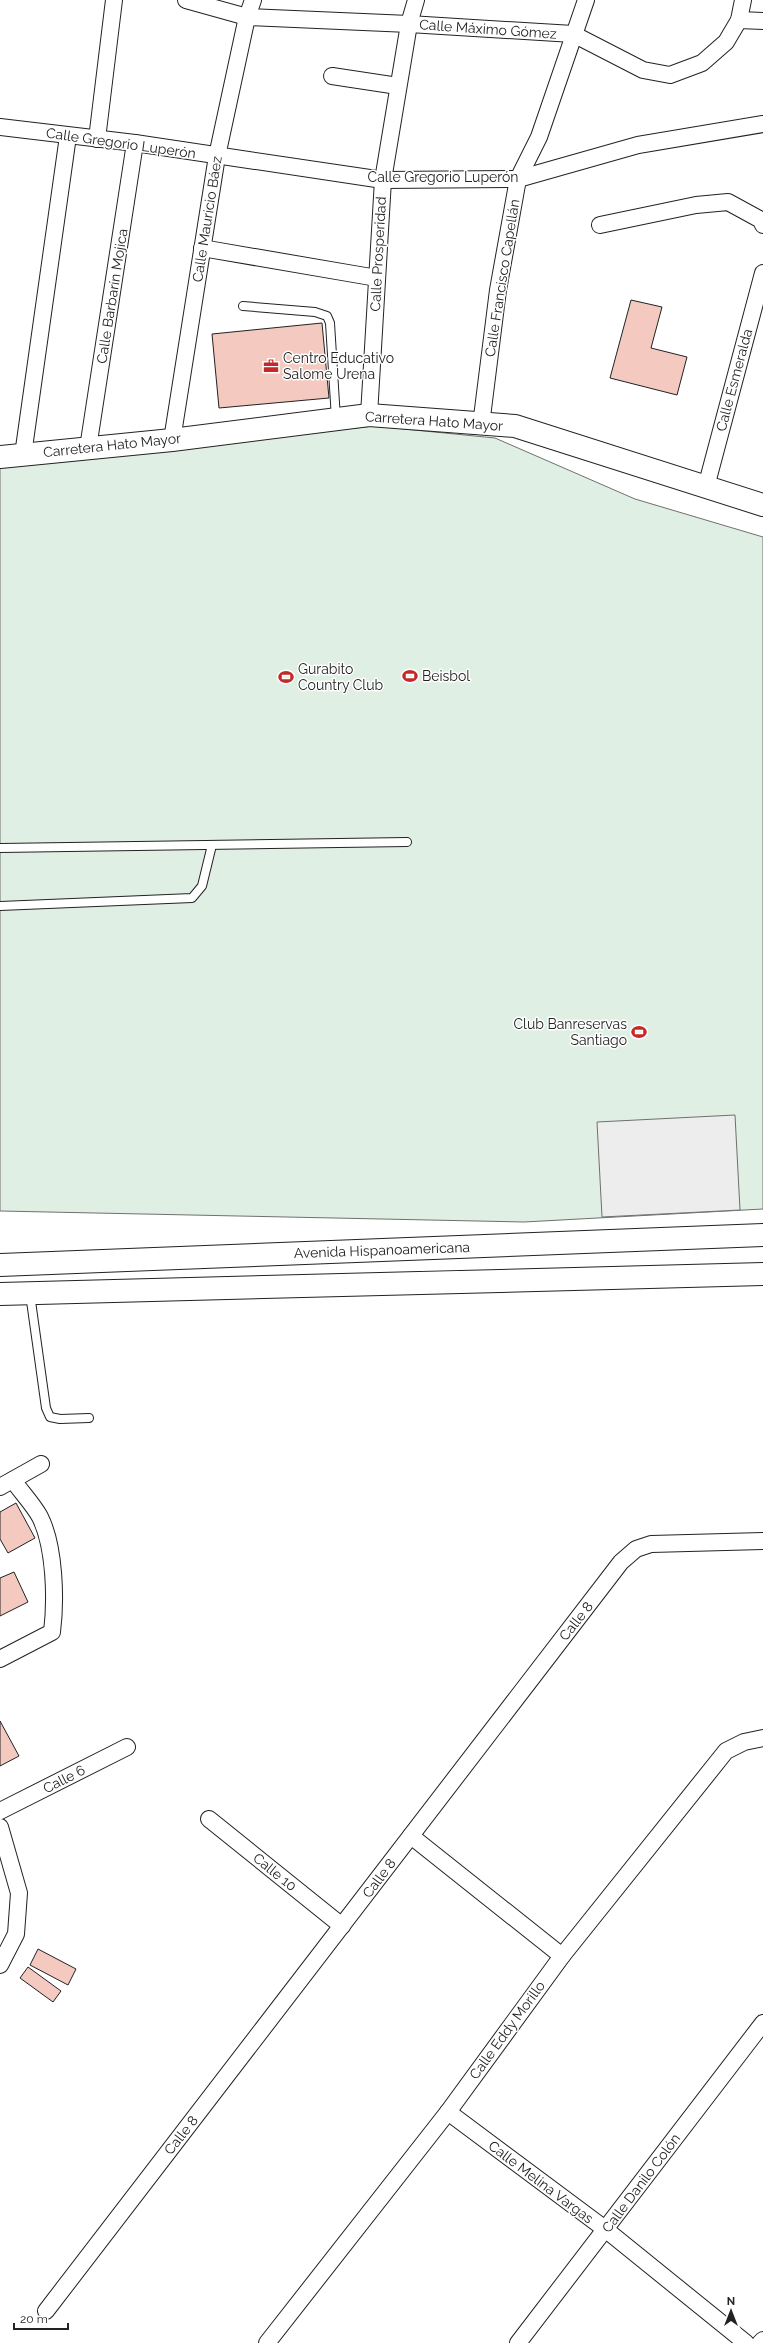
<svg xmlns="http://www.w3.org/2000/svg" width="763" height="2343" font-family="Raleway,sans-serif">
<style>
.green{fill:#e0efe3;stroke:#6f6f6f}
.parking{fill:#ededed;stroke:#6f6f6f}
.building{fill:#f3c9c0;stroke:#222}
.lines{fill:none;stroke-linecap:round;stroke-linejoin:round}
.lane-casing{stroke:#222;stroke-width:10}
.street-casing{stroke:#222;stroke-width:18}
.secondary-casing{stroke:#222;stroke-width:24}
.primary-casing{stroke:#222;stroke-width:24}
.lane{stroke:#fff;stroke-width:8}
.street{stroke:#fff;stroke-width:16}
.secondary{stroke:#fff;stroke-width:22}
.primary{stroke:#fff;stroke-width:22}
.labels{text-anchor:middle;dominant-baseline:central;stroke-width:3;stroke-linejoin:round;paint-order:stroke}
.street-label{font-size:14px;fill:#222;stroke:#fff}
.poi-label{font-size:14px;fill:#222;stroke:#fff;text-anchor:start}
</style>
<rect width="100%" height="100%" fill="#fff"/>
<!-- green -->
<path class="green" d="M374,426L495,438L635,499L763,537V1209L524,1222L0,1211V466Z"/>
<!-- parking -->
<path class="parking" d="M735,1115L740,1210L602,1217L597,1122Z"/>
<!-- building -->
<g class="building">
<path d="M631,300L662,307L651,348L687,357L677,395L610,378Z"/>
<path d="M322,323L329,398L219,408L212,334Z"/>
<path d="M16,1503L35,1538L8,1553L0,1539V1512Z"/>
<path d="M14,1572L28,1602L0,1616V1578Z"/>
<path d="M0,1721L19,1756L0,1766Z"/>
<path d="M38,1949L76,1969L68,1985L30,1965Z"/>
<path d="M28,1967L61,1991L53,2002L20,1978Z"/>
</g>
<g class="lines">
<!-- lane casing -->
<g class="lane-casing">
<g id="lane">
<path d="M243,306L315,312L327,316L330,323L336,419"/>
<path d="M0,848L407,842"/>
<path d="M0,906L192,898L202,886L212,845"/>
<path d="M30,1294L46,1408L50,1417L60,1419L89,1418"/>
</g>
</g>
<!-- street casing -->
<g class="street-casing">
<g id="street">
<path d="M186,0L247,17L409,24L573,34L643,70L670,75L702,63L726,42L739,20L743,0"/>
<path d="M739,20L763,21"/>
<path d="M332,76L398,86"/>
<path d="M0,127L135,143L383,180L518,179L638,145L763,124"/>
<path d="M97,139L114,0"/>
<path d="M600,225L696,205L728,202L761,220L763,225"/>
<path d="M202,248L377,278"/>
<path d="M369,415L383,180L409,24L416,0"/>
<path d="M481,425L498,290L518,179L539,137L586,0"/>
<path d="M172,440L217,156L247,17L253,0"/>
<path d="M88,448L135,143"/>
<path d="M23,455L68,136"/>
<path d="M706,487L763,273"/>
<path d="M0,1487L41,1464"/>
<path d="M0,1659L52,1632C56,1600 55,1547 40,1517C33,1504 21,1492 13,1480"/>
<path d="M0,1811L127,1747"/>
<path d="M209,1819L342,1926"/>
<path d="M0,1827L19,1893L16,1934L0,1965"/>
<path d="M411,1836L562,1956"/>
<path d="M448,2112L605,2229L746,2343"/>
<path d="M46,2311L621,1562L636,1549L651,1544L763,1541"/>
<path d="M267,2343L448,2112L562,1956L726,1751L744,1742L763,1738"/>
<path d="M518,2343L763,2023"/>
<path d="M760,2343L763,2340"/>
</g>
</g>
<!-- secondary casing -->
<g class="secondary-casing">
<path id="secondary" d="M0,457L172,440L369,415L515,426L763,505"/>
</g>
<!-- primary casing -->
<g class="primary-casing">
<g id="primary">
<path d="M0,1265L763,1235"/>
<path d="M0,1294L763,1274"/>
</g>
</g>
<!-- lane -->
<use href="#lane" class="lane"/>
<!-- street -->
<use href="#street" class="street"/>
<!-- secondary -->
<use href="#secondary" class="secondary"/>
<!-- primary -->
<use href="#primary" class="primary"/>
</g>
<!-- icons -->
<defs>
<g id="office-bare" transform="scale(1.2)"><path d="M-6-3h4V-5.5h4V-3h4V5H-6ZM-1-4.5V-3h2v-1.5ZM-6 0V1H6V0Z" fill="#c62828" stroke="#fff" stroke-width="2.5" paint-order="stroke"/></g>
<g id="stadium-bare" transform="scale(1.2)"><path d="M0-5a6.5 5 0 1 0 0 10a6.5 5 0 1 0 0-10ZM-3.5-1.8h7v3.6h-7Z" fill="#c62828" stroke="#fff" stroke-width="2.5" paint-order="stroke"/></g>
</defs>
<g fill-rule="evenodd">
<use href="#office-bare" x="271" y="366"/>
<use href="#stadium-bare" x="410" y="676"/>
<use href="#stadium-bare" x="286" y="677"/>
<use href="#stadium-bare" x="639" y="1032"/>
</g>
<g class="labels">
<!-- street labels -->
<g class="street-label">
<text transform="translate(488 29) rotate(4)">Calle Máximo Gómez</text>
<text transform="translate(121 143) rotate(8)">Calle Gregorio Luperón</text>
<text x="443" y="177">Calle Gregorio Luperón</text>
<text transform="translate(207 219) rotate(-81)">Calle Mauricio Báez</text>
<text transform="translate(378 254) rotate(-87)">Calle Prosperidad</text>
<text transform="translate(502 278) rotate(-81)">Calle Francisco Capellán</text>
<text transform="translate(112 296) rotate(-81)">Calle Barbarín Mojica</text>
<text transform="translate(734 380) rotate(-75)">Calle Esmeralda</text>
<text transform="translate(434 421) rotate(4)">Carretera Hato Mayor</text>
<text transform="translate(112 445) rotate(-6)">Carretera Hato Mayor</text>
<text transform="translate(382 1250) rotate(-2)">Avenida Hispanoamericana</text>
<text transform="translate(576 1621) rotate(-52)">Calle 8</text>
<text transform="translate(64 1779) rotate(-27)">Calle 6</text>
<text transform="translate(275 1872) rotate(39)">Calle 10</text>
<text transform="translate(379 1878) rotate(-53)">Calle 8</text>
<text transform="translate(507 2030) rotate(-54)">Calle Eddy Morillo</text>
<text transform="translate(181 2135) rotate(-52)">Calle 8</text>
<text transform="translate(541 2182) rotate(37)">Calle Melina Vargas</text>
<text transform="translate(641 2183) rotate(-53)">Calle Danilo Colón</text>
</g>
<!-- poi labels -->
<g class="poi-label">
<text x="283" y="358">Centro Educativo<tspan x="283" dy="16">Salome Urena</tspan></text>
<text x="298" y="669">Gurabito<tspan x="298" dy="16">Country Club</tspan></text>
<text x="422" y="676">Beisbol</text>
<text x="627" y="1024" text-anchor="end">Club Banreservas<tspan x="627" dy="16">Santiago</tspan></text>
</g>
</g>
<!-- north arrow -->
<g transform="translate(731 2311)" stroke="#ffffff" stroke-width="3" paint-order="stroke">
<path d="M0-3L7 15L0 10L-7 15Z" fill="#222222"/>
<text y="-6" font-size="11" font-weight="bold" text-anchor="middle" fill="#222222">N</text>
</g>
<!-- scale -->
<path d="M14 2323v6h54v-6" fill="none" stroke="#222222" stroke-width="2"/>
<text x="20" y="2323" font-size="12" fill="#222222" stroke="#ffffff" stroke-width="3" paint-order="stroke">20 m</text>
</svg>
